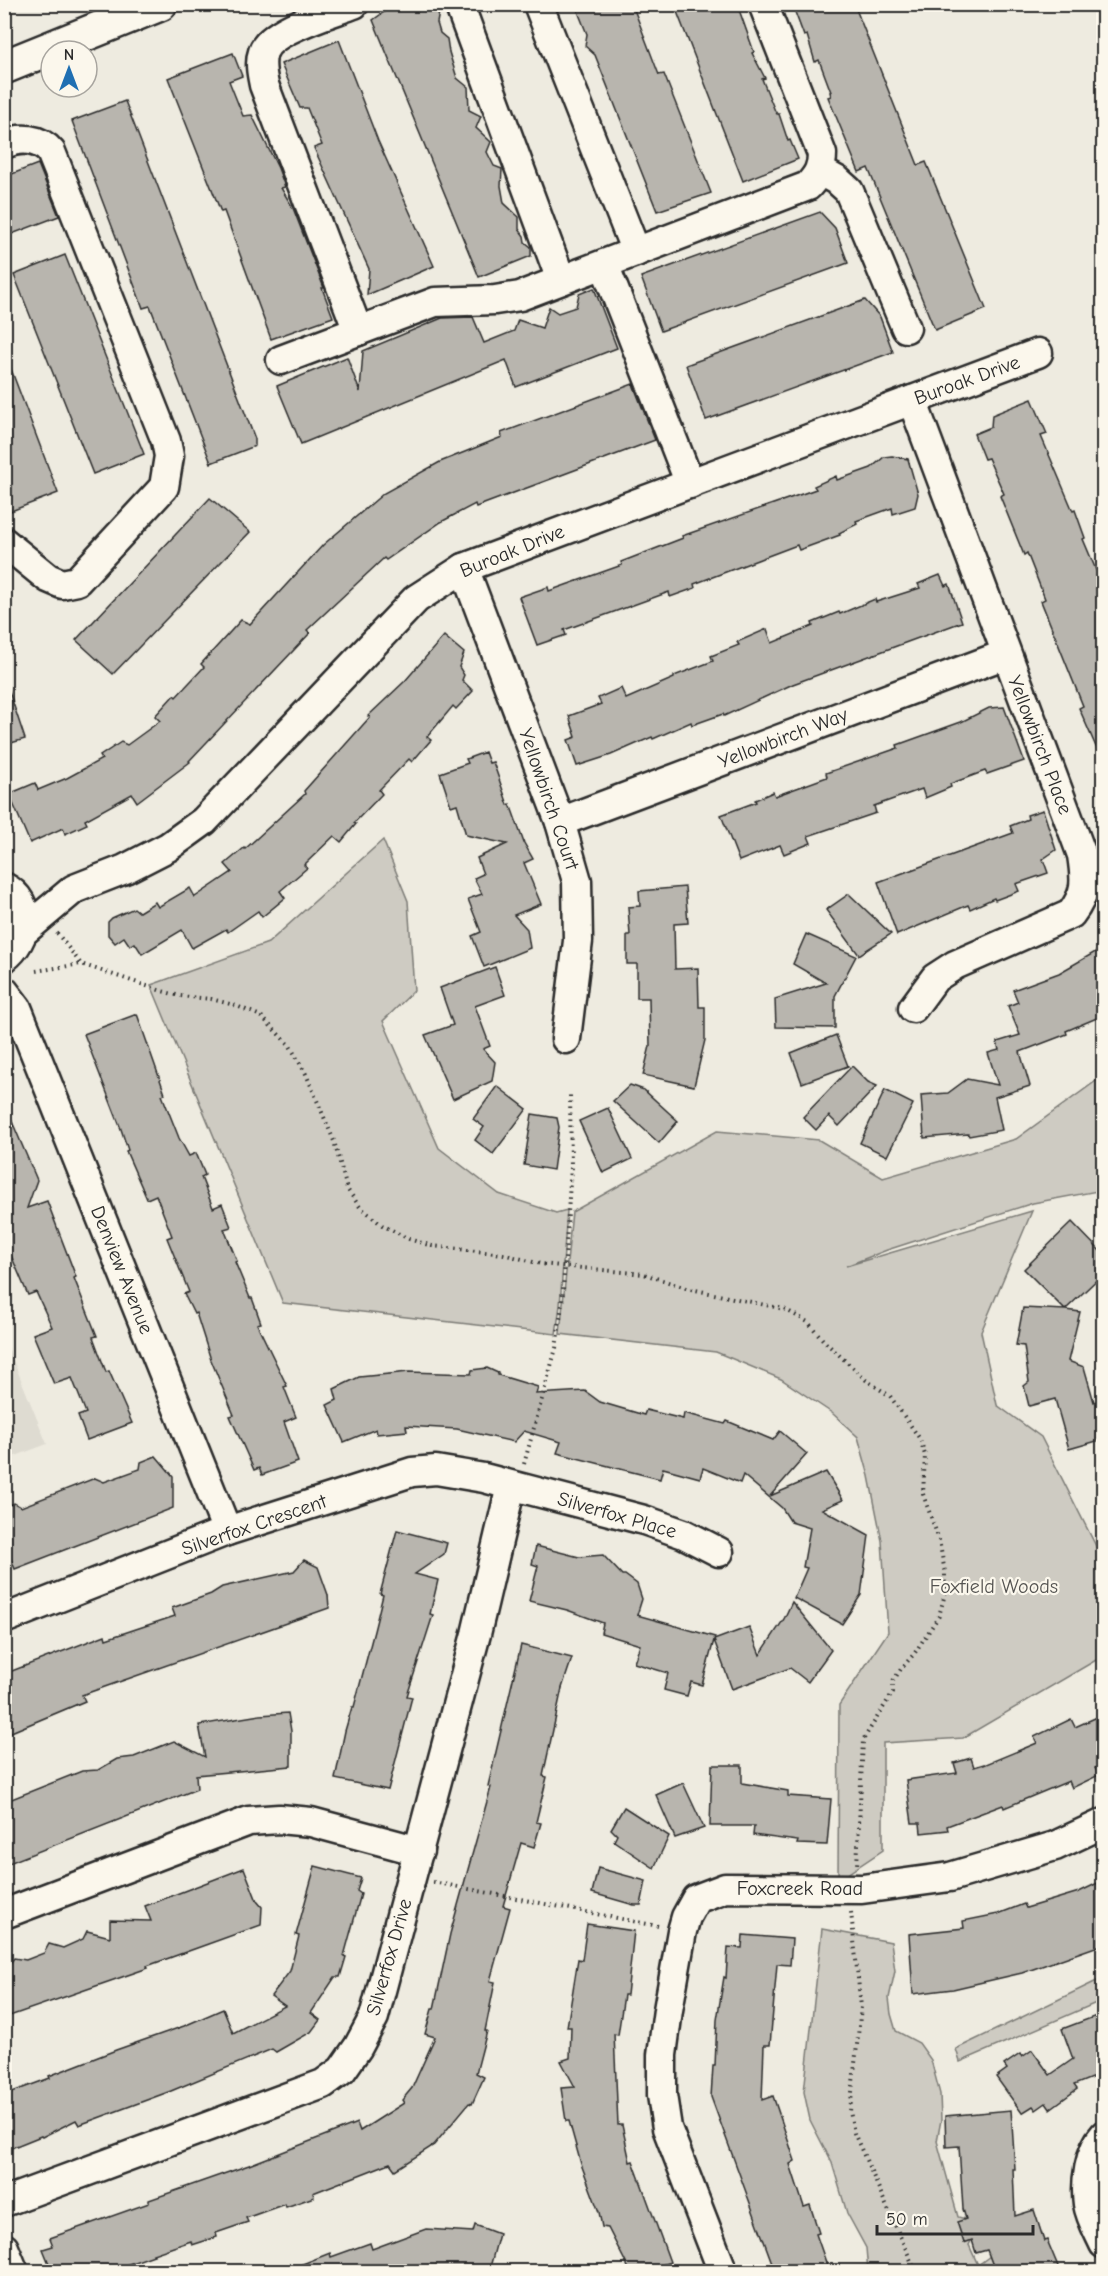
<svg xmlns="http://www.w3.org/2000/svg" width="1108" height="2276" font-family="'Comic Neue',sans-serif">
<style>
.built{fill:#dedbd1}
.green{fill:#cecbc2;stroke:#7c7b76;stroke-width:1.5}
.building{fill:#b8b5ae;stroke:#2b2b2b;stroke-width:1.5}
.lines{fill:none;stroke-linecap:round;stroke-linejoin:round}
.minor-casing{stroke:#2b2b2b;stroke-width:33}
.major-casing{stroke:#2b2b2b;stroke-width:38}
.path{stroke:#2b2b2b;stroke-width:4;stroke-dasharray:1.5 4.5;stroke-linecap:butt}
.minor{stroke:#fbf7ec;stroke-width:28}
.major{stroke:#fbf7ec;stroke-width:33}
.labels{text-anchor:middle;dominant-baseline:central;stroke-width:4.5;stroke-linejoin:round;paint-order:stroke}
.street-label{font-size:20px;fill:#2b2b2b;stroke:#fbf7ec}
.park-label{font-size:20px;fill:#545351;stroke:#fbf7ec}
</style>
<rect width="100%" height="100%" fill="#eeebe0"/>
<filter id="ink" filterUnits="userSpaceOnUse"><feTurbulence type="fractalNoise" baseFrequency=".0167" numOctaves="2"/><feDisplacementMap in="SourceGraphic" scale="12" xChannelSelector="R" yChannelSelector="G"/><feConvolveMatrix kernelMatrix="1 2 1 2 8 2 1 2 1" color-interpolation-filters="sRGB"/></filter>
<g filter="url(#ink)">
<!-- built -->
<path class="built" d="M5,1340L47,1444L5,1460H4Z"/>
<!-- green -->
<g class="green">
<path d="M383,840L408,901L414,991L383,1021L439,1148L499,1194L556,1213L567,1210L560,1305L556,1334L283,1303L151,985L268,943Z"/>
<path d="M1103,1076V1190L1033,1203L887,1250L846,1266L1032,1211L981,1332L997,1405L1041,1437L1103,1560V1656L963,1738L883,1743V1850L838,1880L839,1705L888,1632L882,1541L869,1476L858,1437L832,1413L781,1379L716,1352L560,1334L572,1212L717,1131L819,1140L883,1178L1016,1139Z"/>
<path d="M822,1929L891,1942L895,1971L889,1998L891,2014L896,2031L919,2043L931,2060L940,2094L941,2120L937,2141L958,2217L969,2220L975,2233L969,2245L978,2265L990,2256L998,2271H868L866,2248L847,2213L832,2163L810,2120L804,2092Z"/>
<path d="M1103,1978V2000L960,2062L956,2049Z"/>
</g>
<!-- building -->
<g class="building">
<path d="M435,4L439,12L437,23L440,33L447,39L449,52L457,78L468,87L469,110L481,116L476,128L491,142L487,152L494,166L502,169L501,186L504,203L519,217V229L524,236L525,242L531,247V256L479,277L373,20L394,5Z"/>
<path d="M575,4H632L659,75L664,74L711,193L657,211L595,55L585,46L587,34Z"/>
<path d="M674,4H737L754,52L752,53L765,78L762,79L775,111L777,114H779L788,141L790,140L798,159L743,181Z"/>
<path d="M792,4H854L918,165L926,162L986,309L935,330L868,168L859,172L828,97L831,96L830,92H831L819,60L815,62L807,35L804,36Z"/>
<path d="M339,40L378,141L434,266L367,295L369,269L314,148L322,145L307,108H300L281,64Z"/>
<path d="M233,53L242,76L229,81L243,116L252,115L278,168L285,187L281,188L293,208L324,288H322L333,317L271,339L224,211L221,212L168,78Z"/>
<path d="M125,101L255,439V446L211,463L150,306L143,308L72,121Z"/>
<path d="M38,164L59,216L4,237V177Z"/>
<path d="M820,212L835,228L848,263L661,331L641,277Z"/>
<path d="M65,255L144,454L93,474L14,275Z"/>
<path d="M594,288L617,348L516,387L506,360L301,444L277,386L347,357L360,392L363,351L442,318L473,317L484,343L514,331L518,320L542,328L549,307L558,313L576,307L579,294Z"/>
<path d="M865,300L880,317L893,352L706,420L686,365Z"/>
<path d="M6,356L58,493L11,511L4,495Z"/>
<path d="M633,384L655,440L476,507L475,504L441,522L386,560L384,558L307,630L310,633L189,761L190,762L137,802L132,794L85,820L87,824L65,834L63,828L30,843L9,794L35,783L38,790L67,778L102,759L100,756L121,742L127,745L160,721L155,716L174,695L176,697L204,667L201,664L241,620L250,624L323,545L384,493L440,462L502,437L501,433Z"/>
<path d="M1032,399L1047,434L1041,436L1073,511L1075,510L1085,538L1083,539L1104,589V765L1079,708L1083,706L1041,601L1045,599L1027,553L1024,555L1000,496L1004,494L988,458L984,459L974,434L991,427L992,415Z"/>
<path d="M892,456L908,459L918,494L915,507L893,514L892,508L856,521L857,524L839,533L840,535L799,550L797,545L694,584L695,588L670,597L669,592L564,630L566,635L537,645L519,597L548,587L549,591L622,565L621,562L683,538L682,536L816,489L814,486L836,476L837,480L871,468L884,457Z"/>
<path d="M210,498L250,532L113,674L76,640Z"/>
<path d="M940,575L945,586L949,584L962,622L793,684L724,716L723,714L692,725L691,722L653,739L652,737L611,755L577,766L568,740L576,737L569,716L601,704L598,698L621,688L626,699L674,678V676L713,661L711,656L739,645L737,642L767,629L772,643L813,626L812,623L839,612L840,614L875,599L876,602L920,588L918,584Z"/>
<path d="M444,636L464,653L459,667L464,675L462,680L473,691L456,709L453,706L427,737L431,740L412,762L409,759L379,790L382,794L354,823L356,824L341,842L334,836L304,865L307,868L280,891L285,898L262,917L258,911L228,932L226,929L192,948L182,930L142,954L135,943L130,946L124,937L115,943L108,935V922L112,918L134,908L139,912L155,902L158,907L190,888L195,897L232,872L225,864L244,848L245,849L305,794L304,791L370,717L368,716L405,681Z"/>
<path d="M8,688L25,739L4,745V689Z"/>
<path d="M1004,707L1024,761L987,774L985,771L950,784L951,787L925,798L922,789L874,806L876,813L808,836L811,843L784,854L780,845L739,861L721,815L756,802L755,800L773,792L775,796L827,777L826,773L898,748L897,745L961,722L989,708Z"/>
<path d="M485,752L489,763L493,762L508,805L510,804L524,843L533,859L524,863L541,904L514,915L527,929L530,948L484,967L472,936L481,932L468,899L482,894L474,878L483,874L477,858L507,844L466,835L457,804L451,806L440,773L468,763L466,759Z"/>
<path d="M1043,810L1056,850L1043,859L1048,873L1016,884L1019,891L995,900L994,898L970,909L968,905L897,935L878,882L1013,833L1010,826L1028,819L1027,815Z"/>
<path d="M685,887L688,923L674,924L675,969L698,968L699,1007H705V1040L694,1086L643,1075L650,1046L649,998H637V964H627V935H630L628,907L640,906L639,891Z"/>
<path d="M849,894L891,934L859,955L826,910Z"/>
<path d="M806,934L856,956L835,996V1028L776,1027L775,999L826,983L793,964Z"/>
<path d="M1104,947V1015L1066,1031L1067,1034L1020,1052L1030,1086L995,1097L1002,1130L969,1136L968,1134L924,1138L921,1095L948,1093L967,1079L998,1085L988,1053L999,1050L997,1042L1020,1035L1008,1006L1018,1002L1013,990L1059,973Z"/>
<path d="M495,967L505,995L475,1006L490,1046L483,1049L495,1062L492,1081L453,1099L425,1035L453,1025L440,988Z"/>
<path d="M137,1014L165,1094L162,1095L179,1138L189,1156L196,1153L205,1175L201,1177L213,1208L222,1204L231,1227L224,1229L237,1261L235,1262L250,1298H252L261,1323L257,1324L287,1386L284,1387L296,1417L284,1422L298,1462L262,1475L259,1468L254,1470L230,1416L234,1415L211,1360L196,1313L194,1314L184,1294L189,1292L167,1238L172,1236L156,1195L147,1199L126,1151L128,1150L121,1129L84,1034Z"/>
<path d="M836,1035L848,1066L802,1083L791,1053Z"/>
<path d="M852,1066L868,1082L877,1086L839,1126L829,1116L816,1130L803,1117Z"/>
<path d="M630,1085L644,1090L678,1121L659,1143L613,1101Z"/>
<path d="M497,1086L527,1109L493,1154L475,1140L484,1127L473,1119Z"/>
<path d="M885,1090L913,1104L887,1156L860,1143Z"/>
<path d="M5,1105L37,1180L27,1208L47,1201L76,1277L74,1278L97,1336L93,1337L106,1372L109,1371L132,1423L87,1440L78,1416L86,1413L72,1378L54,1384L33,1334L52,1327L36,1292L28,1295L4,1239Z"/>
<path d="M608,1108L632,1159L603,1173L579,1121Z"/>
<path d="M532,1114L557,1118L559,1127L553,1170L524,1165Z"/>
<path d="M1072,1222L1104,1255V1273L1065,1310L1080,1312L1068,1361L1084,1367L1094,1402L1104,1399V1439L1069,1449L1055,1399L1029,1406L1024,1386L1029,1382L1024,1346L1016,1345L1023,1308L1065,1310L1024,1269Z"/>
<path d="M487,1368L498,1373V1375L538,1387L536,1394L585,1391L600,1402L644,1415L646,1410L683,1419L684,1413L725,1424L727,1421L773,1440L780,1431L807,1454L770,1496L826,1472L843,1500L822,1509L869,1535L861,1595L842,1624L794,1598L807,1568L803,1567L810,1528L791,1522L782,1508L743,1475L740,1483L703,1468L700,1478L663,1468L660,1479L557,1453L561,1442L524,1431L514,1442L457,1429L406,1426L407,1431L377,1434L376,1429L344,1442L327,1405L337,1400L334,1389L359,1377L409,1372L471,1374L472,1370Z"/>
<path d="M156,1456L173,1476V1508L15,1569L4,1542V1507L14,1503L21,1507L95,1478L104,1482L140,1469L141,1462Z"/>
<path d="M397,1530L447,1543L444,1554L415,1574L438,1580L430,1614L433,1615L407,1696L412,1697L388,1790L335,1779L345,1731L352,1707H354L374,1631L383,1595L380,1594Z"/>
<path d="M536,1546L579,1557L603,1555L622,1575H625L637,1584L642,1599L637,1615L715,1637L714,1640L749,1627L760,1655L784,1619L792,1602L831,1650L808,1682L790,1668L732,1689L714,1640L702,1685L691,1682L687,1696L664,1690L668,1673L634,1663L640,1645L601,1633L603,1623L567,1610L529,1601L538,1566L532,1564Z"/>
<path d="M304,1560L318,1567L328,1595L329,1608L82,1695L85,1701L4,1735V1674L105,1635L106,1639L175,1616L172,1608L211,1594L222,1587L294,1571Z"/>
<path d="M521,1645L572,1658L562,1688L543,1776L547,1777L536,1822L541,1823L534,1847L521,1843L503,1906L510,1908L490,1981L495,1982L485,2031H487L476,2073L484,2077L472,2104L469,2103L434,2145L395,2170L390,2163L313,2193L314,2197L286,2207L285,2204L246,2218L248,2222L216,2233L217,2237L192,2245L191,2241L153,2254L154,2255L120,2267L121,2271H52L43,2249L53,2246L50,2238L149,2203V2200L249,2165L357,2123L360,2131L404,2103L402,2100L412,2088L435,2037L425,2034L432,2009H434L450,1934L491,1787L488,1786Z"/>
<path d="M288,1713L291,1731V1766L196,1775L197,1789L4,1865V1802L82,1771L98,1770L117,1759L134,1757L174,1741L205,1757L199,1725L260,1715Z"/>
<path d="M1104,1714V1764L1095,1768L1099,1775L1072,1788L1069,1781L1004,1808L1003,1805L947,1826L948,1830L921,1833L920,1823H912L906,1780L957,1773L954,1763L971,1758L974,1767L984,1764V1765L1037,1743L1034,1737L1071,1719L1075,1727Z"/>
<path d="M712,1765H742V1783L788,1791V1796L831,1799L827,1845L797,1844L798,1841L753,1835L754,1826H710Z"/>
<path d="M683,1783L704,1828L675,1838L656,1795Z"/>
<path d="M624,1807L669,1836L654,1868L614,1841L617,1835L611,1829Z"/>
<path d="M315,1866L361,1878L357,1891L361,1894L344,1956L346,1957L340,1977H335L311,2013L320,2020L311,2032L276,2052L272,2049L171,2091L79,2125L76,2120L42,2137L41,2136L4,2151V2095L50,2078L49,2076L116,2050L184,2026L223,2009L233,2033L285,2006L271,1996L290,1971L299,1936L296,1935Z"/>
<path d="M244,1868L257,1901L262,1907L261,1925L147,1966L148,1968L4,2018V1971L14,1958L26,1960L44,1953L49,1944L63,1948L83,1939L87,1931L110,1937V1920L151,1921L145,1906Z"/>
<path d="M598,1868L646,1881L641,1905H634L592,1893Z"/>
<path d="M1104,1880V1944L1022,1973L953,1989L913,1994L909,1934L964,1928L963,1921L998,1914L1024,1904L1026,1908L1079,1892Z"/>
<path d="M587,1924L634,1931L627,1995H624L618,2035L614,2034L618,2125H622L630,2162L633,2161L670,2262L645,2271H630L608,2228L602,2227L599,2212L581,2164L569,2121H566L561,2088L575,2087L561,2061L570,2058L571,2027H567L578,1959L582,1960Z"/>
<path d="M743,1935L792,1939L790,1965L777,1964L770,2045H764L762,2100L773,2096L795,2161L790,2164L804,2207L810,2205L819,2233L816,2234L828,2268L818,2271H775L711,2097L713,2066H715L717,2020L724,1977L726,1978L728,1947L742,1948Z"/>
<path d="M1104,2013V2073L1074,2085L1077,2089L1050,2109L1046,2103L1036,2110L1033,2106L1022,2113L996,2077L1007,2069L1004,2065L1020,2054L1022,2057L1032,2050L1050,2075L1073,2059L1062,2029Z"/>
<path d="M1011,2110L1015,2169H1013L1015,2216L1034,2210L1044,2241L1047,2240L1060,2271H995L987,2250L976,2253L972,2240L964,2243L957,2222L966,2219L963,2209L959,2146L946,2147L945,2116Z"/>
<path d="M475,2225L499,2234L489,2271H285L330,2253L331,2257L370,2243L372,2249L426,2229L473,2232Z"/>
</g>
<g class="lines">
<!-- minor casing -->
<g class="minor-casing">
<g id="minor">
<path d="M354,4C331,13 271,29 263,52C259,63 262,75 264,85L358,331"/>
<path d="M459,4L561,280"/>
<path d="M538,4L636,252"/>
<path d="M4,144C21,137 39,138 51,152L166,441L169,456L164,487L77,581L62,584L48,578L4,542"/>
<path d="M820,171L838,181L849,191L906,328"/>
<path d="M604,264L690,484"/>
<path d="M281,360L435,302L495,300L520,296L808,186C818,175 822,168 822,154L763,4"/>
<path d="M912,400L1082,855C1086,881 1087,893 1071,914L955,965L935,978L913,1008"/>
<path d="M464,568L560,822L577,881L578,941L566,1039"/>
<path d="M560,822L1006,654"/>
<path d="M4,887C34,902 28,940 4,958"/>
<path d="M24,931L74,889L125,869L168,847L204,821L416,599L464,568L1038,353"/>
<path d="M4,991L17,1008L227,1531"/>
<path d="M4,1619L227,1531L412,1472L436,1470L484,1478L644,1520L684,1534L719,1552"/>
<path d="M4,1914L249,1821L279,1819L311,1822L419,1851"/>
<path d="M1104,2135C1089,2151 1085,2183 1088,2204C1090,2217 1098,2231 1104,2244"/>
<path d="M4,2202L323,2084L342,2070L358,2047L374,2017L476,1634L511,1486"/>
<path d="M4,2248L14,2272"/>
<path d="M723,2272L667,2128L662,2095V2055L668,2010L682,1931L686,1917L696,1899L725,1888L862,1889L950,1877L1055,1846L1104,1823"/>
</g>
</g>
<!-- major casing -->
<g class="major-casing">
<path id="major" d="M4,67L160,4"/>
</g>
<!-- path -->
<g class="path">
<path d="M57,933L81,964L162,991L180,996L211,999L234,1005L261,1016L290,1046L306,1074L334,1141L347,1189L360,1207L382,1225L409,1239L432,1246L503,1254L541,1264L644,1274L686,1288L784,1309L808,1322L824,1341L866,1380L890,1396L920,1439L925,1455L923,1494L939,1540L945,1572V1594L939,1616L914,1654L901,1669L893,1681V1692L863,1740L857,1866"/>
<path d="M36,971L81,964"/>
<path d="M524,1464L556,1348L562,1305L571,1167L570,1094"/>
<path d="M433,1882L658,1926"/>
<path d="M851,1912L861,2007L850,2111L854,2133L916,2272"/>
</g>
<!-- minor -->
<use href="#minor" class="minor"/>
<!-- major -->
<use href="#major" class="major"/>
</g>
</g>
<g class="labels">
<!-- street labels -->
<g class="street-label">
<text transform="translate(967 380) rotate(-20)">Buroak Drive</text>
<text transform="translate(512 551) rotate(-22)">Buroak Drive</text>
<text transform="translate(783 738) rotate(-21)">Yellowbirch Way</text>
<text transform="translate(1040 745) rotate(69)">Yellowbirch Place</text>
<text transform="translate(549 799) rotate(71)">Yellowbirch Court</text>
<text transform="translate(122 1270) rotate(68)">Denview Avenue</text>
<text transform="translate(617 1515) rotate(16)">Silverfox Place</text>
<text transform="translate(254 1525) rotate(-19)">Silverfox Crescent</text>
<text x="800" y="1888">Foxcreek Road</text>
<text transform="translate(389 1957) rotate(-74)">Silverfox Drive</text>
</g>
<!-- park labels -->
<g class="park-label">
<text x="994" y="1586">Foxfield Woods</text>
</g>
</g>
<!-- margin -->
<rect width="1108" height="2276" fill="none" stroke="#fbf7ec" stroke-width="24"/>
<rect x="12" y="12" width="1084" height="2252" fill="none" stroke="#2b2b2b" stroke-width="2" filter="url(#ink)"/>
<!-- north arrow -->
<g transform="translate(69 69)"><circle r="28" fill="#fbf7ec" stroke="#a8a59f" stroke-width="1.5"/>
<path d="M0-4.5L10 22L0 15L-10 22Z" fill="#1f6fb2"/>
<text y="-9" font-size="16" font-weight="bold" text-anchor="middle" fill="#2b2b2b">N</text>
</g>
<!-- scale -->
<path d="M877 2225v9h156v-9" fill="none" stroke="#2b2b2b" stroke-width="3"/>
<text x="886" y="2225" font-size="18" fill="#2b2b2b" stroke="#fbf7ec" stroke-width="4.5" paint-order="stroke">50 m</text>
</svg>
